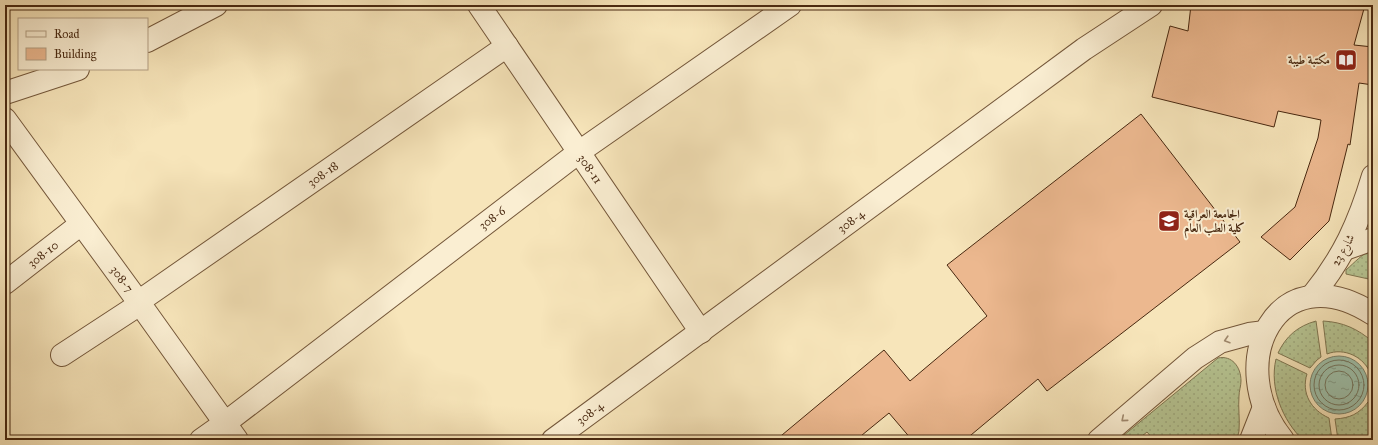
<svg xmlns="http://www.w3.org/2000/svg" width="1378" height="445" font-family="'IM FELL Great Primer',Amiri,serif">
<style>
.grass{fill:url(#grass-dots);stroke:#807752}
.water{fill:url(#water-ripples);stroke:#7c836c}
.lines{fill:none;stroke-linecap:round;stroke-linejoin:round}
.shore{stroke:#73745d;stroke-width:1}
.building{fill:#ecb88f;stroke:#482810}
.minor-casing{stroke:#74573a;stroke-width:24}
.tertiary-casing{stroke:#74573a;stroke-width:24}
.minor{stroke:#faeed2;stroke-width:22}
.tertiary{stroke:#faeed2;stroke-width:22}
.oneway{stroke:#a18b71}
.labels{text-anchor:middle;dominant-baseline:central;stroke-width:4;stroke-linejoin:round;paint-order:stroke}
.poi-label{font-size:12px;font-weight:bold;fill:#482810;stroke:#faeed2;text-anchor:end}
.street-label{font-size:12px;fill:#482810;stroke:#faeed2}
</style>
<defs>
<pattern id="grass-dots" width="8" height="8" patternUnits="userSpaceOnUse"><rect width="8" height="8" fill="#b7c694"/><path d="M2 2h.1M6 6h.1" fill="none" stroke="#9faa7f" stroke-width="1.8" stroke-linecap="round"/></pattern>
<pattern id="water-ripples" width="26" height="14" patternUnits="userSpaceOnUse"><rect width="26" height="14" fill="#9ec0aa"/><path d="M2 4q2-2 4 0t4 0M15 11q2-2 4 0t4 0" fill="none" stroke="#839c89"/></pattern>
</defs>
<rect width="100%" height="100%" fill="#f7e5ba"/>
<filter id="stains"><feTurbulence type="fractalNoise" baseFrequency=".005" numOctaves="4"/><feColorMatrix values="0 0 0 0 .2 0 0 0 0 .09 0 0 0 0 .02 0 0 0 .5 -.17"/></filter>
<radialGradient id="worn" r=".72"><stop offset=".6" stop-color="#630" stop-opacity="0"/><stop offset="1" stop-color="#630" stop-opacity=".3"/></radialGradient>
<!-- grass -->
<g class="grass">
<path d="M1373,249V280L1346,274V270C1355,262 1362,254 1373,249Z"/>
<path d="M1316,321L1321,357L1317,360L1310,368L1278,353C1286,336 1298,326 1316,321Z"/>
<path d="M1323,321C1343,322 1358,329 1373,342V398L1371,397C1372,389 1373,382 1371,375C1365,357 1344,347 1327,354Z"/>
<path d="M1218,358C1232,355 1241,367 1241,381C1241,386 1239,391 1239,396C1238,408 1240,419 1239,431L1238,435L1235,440H1154L1147,432L1137,440H1118Z"/>
<path d="M1276,359L1307,374C1301,393 1311,410 1329,418L1332,440H1303C1283,421 1269,388 1276,359Z"/>
<path d="M1368,402L1373,405V440H1338L1335,419C1350,418 1359,414 1368,402Z"/>
</g>
<!-- water -->
<circle class="water" cx="1339" cy="385" r="29"/>
<g class="lines">
<!-- shore -->
<g class="shore">
<circle cx="1339" cy="385" r="25"/>
<circle cx="1339" cy="385" r="20"/>
<circle cx="1339" cy="385" r="14"/>
</g>
</g>
<!-- building -->
<g class="building">
<path d="M1191,5H1365L1354,45L1373,47V85L1359,83L1350,145L1348,144L1329,221L1290,260L1261,237L1295,207L1318,138L1321,120L1278,111L1274,127L1152,97L1170,26L1188,31Z"/>
<path d="M1141,114L1240,242L1047,391L1038,379L965,440H912L889,413L856,440H776L884,350L910,381L987,316L947,265Z"/>
</g>
<g class="lines">
<!-- minor casing -->
<g class="minor-casing">
<g id="minor">
<path d="M479,5L701,332"/>
<path d="M147,41L216,5"/>
<path d="M5,93L78,69"/>
<path d="M5,119L140,304L237,440"/>
<path d="M1345,249L1373,239"/>
<path d="M5,283L81,224"/>
<path d="M1312,296C1343,258 1359,223 1373,176"/>
<path d="M138,302L507,46"/>
<path d="M62,355L140,304"/>
<path d="M201,440L225,423L579,152L790,5"/>
<path d="M553,440L1084,49L1151,5"/>
</g>
</g>
<!-- tertiary casing -->
<g class="tertiary-casing">
<g id="tertiary">
<path d="M1099,440L1195,358L1220,342L1249,334L1265,332"/>
<path d="M1251,440L1264,407"/>
<path d="M1283,440C1222,364 1277,252 1373,314"/>
</g>
</g>
<!-- minor -->
<use href="#minor" class="minor"/>
<!-- tertiary -->
<use href="#tertiary" class="tertiary"/>
</g>
<!-- one-way arrows -->
<defs><path id="oneway-chevron" d="M-2-3.5L2.5 0L-2 3.5" fill="none" stroke-width="1.6" stroke-linecap="round" stroke-linejoin="round"/></defs>
<g class="oneway">
<use href="#oneway-chevron" transform="translate(1227 340) rotate(163)"/>
<use href="#oneway-chevron" transform="translate(1124 419) rotate(140)"/>
</g>
<!-- icons -->
<defs>
<g id="library-square" transform="scale(1.15)"><rect x="-9" y="-9" width="18" height="18" rx="4" fill="#8f2418" stroke="#faeed2"/><path d="M-6-4Q-3-5.5-.7-3.5V5Q-3 3-6 4ZM6-4Q3-5.5 .7-3.5V5Q3 3 6 4Z" fill="#fff"/></g>
<g id="university-square" transform="scale(1.15)"><rect x="-9" y="-9" width="18" height="18" rx="4" fill="#8f2418" stroke="#faeed2"/><path d="M0-5L7-2L0 1L-7-2ZM-4 1L0 2.5L4 1V4Q0 6-4 4Z" fill="#fff"/></g>
</defs>
<g fill-rule="evenodd">
<use href="#library-square" x="1346" y="60"/>
<use href="#university-square" x="1169" y="221"/>
</g>
<g class="labels">
<!-- poi labels -->
<g class="poi-label">
<text x="1330" y="60">مكتبة طيبة</text>
<text x="1184" y="214" text-anchor="start">الجامعة العراقية<tspan x="1184" dy="14">كلية الطب العام</tspan></text>
</g>
<!-- street labels -->
<g class="street-label">
<text transform="translate(590 169) rotate(56)">308-11</text>
<text transform="translate(323 174) rotate(-35)">308-18</text>
<text transform="translate(492 218) rotate(-37)">308-6</text>
<text transform="translate(851 221) rotate(-36)">308-4</text>
<text transform="translate(1343 250) rotate(-61)">شارع 23</text>
<text transform="translate(43 254) rotate(-38)">308-10</text>
<text transform="translate(122 279) rotate(54)">308-7</text>
<text transform="translate(590 413) rotate(-36)">308-4</text>
</g>
</g>
<!-- margin -->
<rect width="1378" height="445" fill="none" stroke="#f7e5ba" stroke-width="20"/>
<rect x="6" y="6" width="1366" height="433" fill="none" stroke="#482810" stroke-width="2"/>
<rect x="10" y="10" width="1358" height="425" fill="none" stroke="#482810"/>
<!-- legend -->
<rect x="18" y="18" width="130" height="52" fill="#faeed2" stroke="#b39f84"/>
<rect x="26" y="31" width="20" height="6" fill="#faeed2" stroke="#b39f84"/>
<text x="54" y="38" font-size="12" fill="#482810">Road</text>
<rect x="26" y="48" width="20" height="12" fill="#ecb88f" stroke="#b39f84"/>
<text x="54" y="58" font-size="12" fill="#482810">Building</text>
<rect width="100%" height="100%" filter="url(#stains)"/>
<rect width="100%" height="100%" fill="url(#worn)"/>
</svg>
